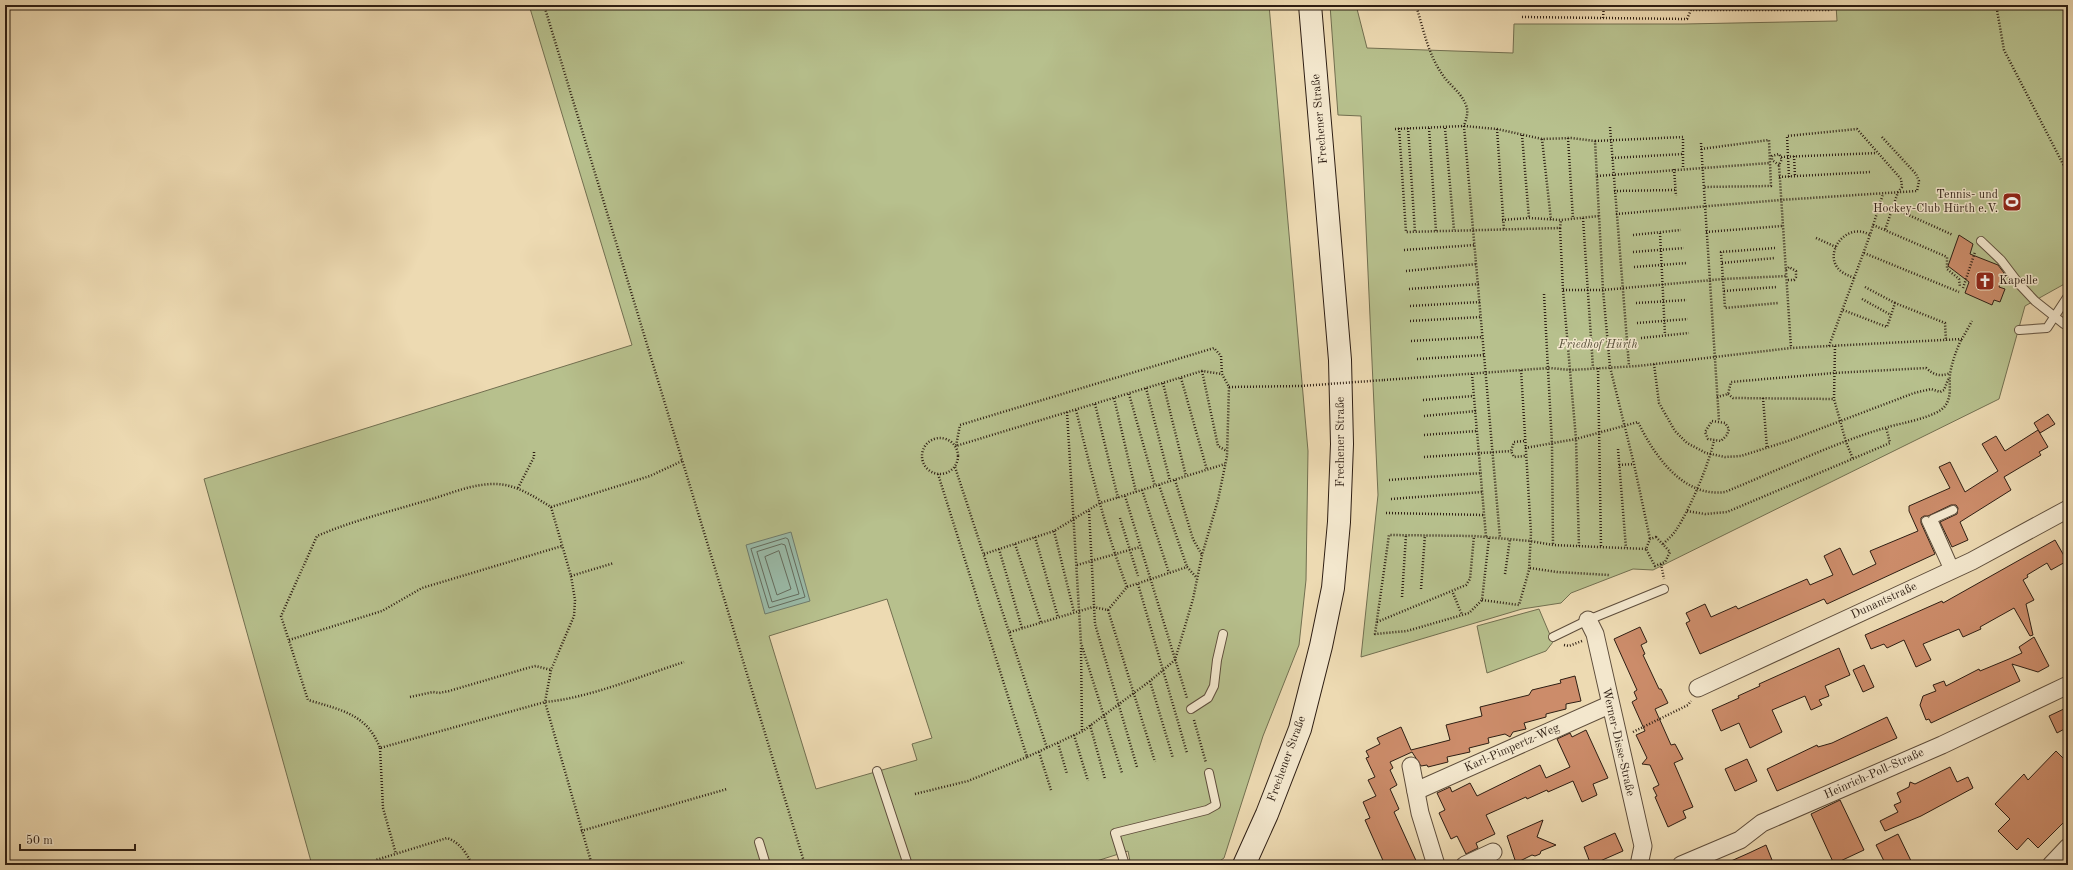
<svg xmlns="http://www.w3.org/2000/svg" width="2073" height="870" font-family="'Old Standard TT',serif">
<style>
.green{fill:#b7c08d;stroke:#726f50;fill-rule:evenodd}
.water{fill:#9abba9;stroke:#6f7c6d}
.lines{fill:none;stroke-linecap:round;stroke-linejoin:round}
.shore{stroke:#646c5e;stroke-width:1}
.building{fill:#cc8c6a;stroke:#2e1e13}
.lane-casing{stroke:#5e4d3b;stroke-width:10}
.street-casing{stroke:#5e4d3b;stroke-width:19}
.secondary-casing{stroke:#2e1e13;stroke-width:24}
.path{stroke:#2e1e13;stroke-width:2.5;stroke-dasharray:1 2;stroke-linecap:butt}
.lane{stroke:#f3e7cd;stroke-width:8}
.street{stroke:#f3e7cd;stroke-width:17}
.secondary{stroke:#f3e7cd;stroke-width:22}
.path-bridge{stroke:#2e1e13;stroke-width:2.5;stroke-dasharray:1 2;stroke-linecap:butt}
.labels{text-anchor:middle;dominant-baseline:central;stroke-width:3;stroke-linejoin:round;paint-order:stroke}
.street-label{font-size:12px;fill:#2e1e13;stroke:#f3e7cd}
.poi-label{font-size:12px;fill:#2e1e13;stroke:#f3e7cd;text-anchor:end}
.park-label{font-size:12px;font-style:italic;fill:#574f38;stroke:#f3e7cd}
</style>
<rect width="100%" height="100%" fill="#eddab2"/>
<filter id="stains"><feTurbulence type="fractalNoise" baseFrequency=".005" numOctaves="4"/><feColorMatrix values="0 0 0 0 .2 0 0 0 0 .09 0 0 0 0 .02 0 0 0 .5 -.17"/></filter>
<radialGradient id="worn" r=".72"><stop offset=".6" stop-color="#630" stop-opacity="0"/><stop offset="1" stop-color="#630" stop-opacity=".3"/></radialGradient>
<!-- green -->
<g class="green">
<path d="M529,5H1269L1308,451L1306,580L1299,645L1263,736L1224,858L1214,865H1136L1130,861L1128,851L1084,865H312L204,479L632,345ZM887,599L932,738L912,744L917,760L816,789L769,636Z"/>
<path d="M1330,5H1356L1367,48L1513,53L1514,24H1684L1837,21L1836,5H2068V282L2025,306L1999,399L1653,570L1633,569L1571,593L1561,603L1522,609L1361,657L1378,495L1361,116L1338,115Z"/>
<path d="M1539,609L1553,642L1546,651L1487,673L1477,626Z"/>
</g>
<!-- water -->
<path class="water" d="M791,532L810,601L765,614L746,545Z"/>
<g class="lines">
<!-- shore -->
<g class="shore">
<path d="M786,538L788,539L805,597L769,608L751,549Z"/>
<path d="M782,544L785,545L799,594L772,602L757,552Z"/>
<path d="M779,551L791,589L777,595L765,557Z"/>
</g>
</g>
<!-- building -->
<g class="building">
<path d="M1959,235L1973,244L1970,254L1998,265L2004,273L1999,287L2005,289L2000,302L1994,300L1992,305L1965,293L1969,282L1948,266Z"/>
<path d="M2048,414L2055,424L2040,433L2034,423Z"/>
<path d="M2038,430L2048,447L2039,452L2041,455L2004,477L2011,490L1960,522L1968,540L1952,547L1940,522L1957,514L1958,508L1956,505H1951L1928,516H1924L1921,518V523L1935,554L1827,604L1824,599L1700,654L1686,623L1690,621L1686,613L1705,604L1711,617L1736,606L1738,609L1807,579L1810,585L1833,575L1824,556L1840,548L1853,575L1876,564L1870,551L1918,531L1909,511V506L1950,488L1939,467L1950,462L1965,492L1998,471L1982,444L1996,436L2005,451Z"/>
<path d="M2055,540L2067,561L2051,570L2047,563L2027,575L2028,577L2023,580L2034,600L2026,604L2033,635L2030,636L2014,608L1980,627L1981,629L1963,637L1959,629L1923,644L1931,660L1916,667L1904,640L1887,648L1884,644L1871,649L1865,635L1942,601L1943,603Z"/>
<path d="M1640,627L1647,642L1641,645L1645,654L1643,655L1659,689H1661L1668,703L1655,709L1671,745L1675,744L1683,759L1674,763L1693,807L1683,811L1686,818L1668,827L1655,797L1657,796L1653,788L1659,785L1650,765L1642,764L1647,758L1636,735L1645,731L1632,702L1637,699L1634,692L1637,690L1614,639Z"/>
<path d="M2034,637L2049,666L2038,672L2012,664L2020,681L1931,723L1929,719L1926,720L1920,705L1923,696L1936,691L1933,685L1944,681L1946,686L1979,669L1980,671L2009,659L2022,653L2019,647Z"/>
<path d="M1839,648L1850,675L1825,686L1829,696L1819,700L1822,705L1811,710L1805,696L1772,710L1782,732L1750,748L1739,723L1721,731L1712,710L1739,698L1738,696L1760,686L1759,684Z"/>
<path d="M1864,665L1874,687L1863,692L1853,670Z"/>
<path d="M1575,676L1581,701L1566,704V709L1546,714V717L1524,723L1526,729L1513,732L1510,737L1505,734L1488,738L1489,743L1469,748L1470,752L1447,757L1448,762L1428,767L1427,765L1421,766L1412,752L1390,762L1393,768L1390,770L1397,785L1390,789L1399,809L1394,812L1418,865H1385L1365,820L1370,818L1363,802L1376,796L1368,780L1375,777L1366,758L1369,757L1366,751L1380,744L1377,738L1401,727L1411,750L1450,740L1446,725L1482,716L1480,707L1529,695L1532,690L1561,683L1560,680Z"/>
<path d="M2068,707V727L2057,733L2049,716Z"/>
<path d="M1887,717L1897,738L1777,791L1767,769L1817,745L1818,747L1832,743Z"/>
<path d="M1586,730L1608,778L1593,784L1597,795L1582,802L1573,781L1548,792L1547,790L1527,799L1526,797L1486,815L1495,834L1476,843L1478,848L1466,854L1457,836L1451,839L1439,813L1445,810L1437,793L1450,787L1452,792L1470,783L1477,796L1540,765L1546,778L1570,767L1557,739L1570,733L1572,737Z"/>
<path d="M2056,751L2068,763V818L2038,848L2028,838L2017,850L1998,831L2010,819L1995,804L2024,774L2028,780Z"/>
<path d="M1747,759L1757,781L1735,791L1725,769Z"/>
<path d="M1950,767L1957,782L1968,777L1973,788L1921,816L1885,831L1880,821L1898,812L1894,805L1901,802L1897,793L1909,787L1910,782L1915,784Z"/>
<path d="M1840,800L1864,850L1834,864L1811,814Z"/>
<path d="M1543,820L1537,837L1556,845L1541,851L1540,854L1535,856L1532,855L1516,863L1507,836Z"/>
<path d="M1615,833L1623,851L1591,865L1584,847Z"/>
<path d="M1898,834L1913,865H1886L1876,845Z"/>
<path d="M1766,845L1774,865H1722L1749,853Z"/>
</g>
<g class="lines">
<!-- lane casing -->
<g class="lane-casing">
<g id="lane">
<path d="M1981,241L2001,260L2020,285L2035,301L2064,324L2068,322"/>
<path d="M2019,330L2047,328L2068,296"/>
<path d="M1953,510L1933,519L1955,569"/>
<path d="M1926,521L1949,571"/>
<path d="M1553,637L1588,620L1664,589"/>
<path d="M1191,709L1208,698L1214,686L1217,660L1223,634"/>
<path d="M877,771L908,865"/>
<path d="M759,842L766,865"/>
<path d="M1125,865L1115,833L1207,810L1216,805L1209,773"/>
</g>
</g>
<!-- street casing -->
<g class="street-casing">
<g id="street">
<path d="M1588,620L1595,634L1643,846L1639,865"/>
<path d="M1698,688L1972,561L2068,509"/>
<path d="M1411,766L1420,813L1436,865"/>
<path d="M1416,791L1609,705"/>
<path d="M1465,865L1493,852"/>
<path d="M1681,865L1740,840L1762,823L1942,745L2068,685"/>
<path d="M2051,865L2068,847"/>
</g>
</g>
<!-- secondary casing -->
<g class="secondary-casing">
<path id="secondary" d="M1244,865L1267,814L1300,729L1321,646L1333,588L1339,522L1342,444L1340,360L1310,5"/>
</g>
<!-- path -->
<g class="path">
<path d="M544,5L805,865"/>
<path d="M1416,5C1423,28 1428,54 1442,74C1449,85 1461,92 1466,105C1469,113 1466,119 1464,126L1500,538"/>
<path d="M1825,5L1829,10"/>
<path d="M1998,5L1997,10L2004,50L2064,166L2068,170"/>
<path d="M1522,17L1687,19L1691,10H1830L1842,5"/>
<path d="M1603,18L1604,5"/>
<path d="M1610,127L1629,366"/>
<path d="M1399,128L1406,232L1560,228L1561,220"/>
<path d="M1408,128L1415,232"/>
<path d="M1429,128L1436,231"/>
<path d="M1445,128L1454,230"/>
<path d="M1395,129L1464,126L1497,129L1542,139L1571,138L1595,141L1603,290L1610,367L1634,464L1650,539"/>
<path d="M1497,129L1504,230"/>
<path d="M1522,135L1529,218"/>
<path d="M1568,138L1573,219"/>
<path d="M1542,139L1551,220"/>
<path d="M1595,141L1683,137V169"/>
<path d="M1701,143L1719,421"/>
<path d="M1701,149L1769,140L1771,186L1703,187"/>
<path d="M1794,156L1795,176"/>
<path d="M1781,157L1877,153"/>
<path d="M1612,158L1683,154"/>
<path d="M1779,165L1772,160V156L1779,154L1782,159L1779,165L1791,348"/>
<path d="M1674,169L1676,196"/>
<path d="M1597,176L1770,163"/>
<path d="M1779,177L1871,172"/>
<path d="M1789,177L1787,136L1857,129L1901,179L1902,187L1898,192L1885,230"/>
<path d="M1614,191L1675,190"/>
<path d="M1893,208L1953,235"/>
<path d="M1616,214L1780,200L1917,191L1919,181L1916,174L1881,136"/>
<path d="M1583,218L1593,368"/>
<path d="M1502,220L1529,218L1561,220L1599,216"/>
<path d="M1873,225L1947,257V269L1959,279L1960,287"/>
<path d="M1560,228L1563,290L1576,439L1579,546"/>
<path d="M1706,232L1782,226"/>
<path d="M1660,233L1665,335"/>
<path d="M1633,235L1681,230"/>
<path d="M1816,238L1836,247"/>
<path d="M1775,248L1721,252L1725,308L1778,303"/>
<path d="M1404,250L1475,245"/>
<path d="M1633,252L1684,248"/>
<path d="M1864,253L1959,292"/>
<path d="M1722,263L1775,258"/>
<path d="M1634,267L1687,263"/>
<path d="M1786,270L1789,267L1796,271V277L1794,280H1787"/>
<path d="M1406,271L1477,264"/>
<path d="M1854,278C1850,276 1846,275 1842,272C1820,256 1846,220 1870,235"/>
<path d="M1865,287L1895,303"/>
<path d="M1963,288L1975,252"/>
<path d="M1409,289L1479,284"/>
<path d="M1563,290H1603L1723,279L1787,276"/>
<path d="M1724,291L1777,287"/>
<path d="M1544,294L1552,444L1553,545"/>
<path d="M1862,299L1891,315"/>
<path d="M1636,303L1687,300"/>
<path d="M1410,306L1480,302"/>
<path d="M1843,310L1887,327L1895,303L1945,323L1946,341"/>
<path d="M1410,321L1481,317"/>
<path d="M1637,323L1688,319"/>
<path d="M1641,338L1689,333"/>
<path d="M1411,341L1483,337"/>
<path d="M1829,346L1870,235L1883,194"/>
<path d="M1835,346L1834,399L1846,442L1853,459"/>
<path d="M1417,359L1484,355"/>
<path d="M1654,364L1659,403L1675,431L1687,443L1706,453L1725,457L1741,456L1788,441L1914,393L1931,389L1940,392L1944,390L1949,377"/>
<path d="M1598,368L1601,546"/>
<path d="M1202,371L1218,446L1227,451"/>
<path d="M1472,374L1486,537"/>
<path d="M1181,378L1207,470"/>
<path d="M1384,380L1549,368L1571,370L1638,366L1791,348L1962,339L1972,321"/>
<path d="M1163,383L1186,476"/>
<path d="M1229,387L1301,386"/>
<path d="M1146,388L1170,481"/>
<path d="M1129,394L1155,486"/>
<path d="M1728,394L1733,398L1834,399"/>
<path d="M1717,397L1728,394L1731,382L1834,373L1926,368C1934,375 1940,377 1950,373"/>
<path d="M1114,398L1136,492"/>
<path d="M1763,398L1767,448"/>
<path d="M1423,400L1473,396"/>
<path d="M1095,404L1118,498"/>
<path d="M1076,410C1091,470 1105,530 1127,587"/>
<path d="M1067,412L1081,643L1122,773"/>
<path d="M1424,416L1476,411"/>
<path d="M1712,421L1725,423L1729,429L1727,435L1721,441L1708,439L1705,432Z"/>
<path d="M1424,435L1477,431"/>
<circle cx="940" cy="456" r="18"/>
<path d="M1524,441L1514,442L1511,451L1514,457L1525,456"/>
<path d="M1525,448L1576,439L1638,422C1654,455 1683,498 1725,492C1779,470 1833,443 1888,427C1902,423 1937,417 1945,406C1952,397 1949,385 1950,374C1952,362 1956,351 1961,340"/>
<path d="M1618,449L1626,548"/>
<path d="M1424,457L1511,451"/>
<path d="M1619,465L1634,464"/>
<path d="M955,467L1047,748"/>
<path d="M938,474L1027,757L1083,731L1150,681L1175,660L1193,599L1202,555L1218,500L1227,456L1229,387L1222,374L1202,371L956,446L960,425L1214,348L1221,356L1222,374"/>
<path d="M1175,480L1193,539L1202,555"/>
<path d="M1389,480L1482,473"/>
<path d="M1159,485L1187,567"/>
<path d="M518,488L534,457V450"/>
<path d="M1142,490L1169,573"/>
<path d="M1125,496L1187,698"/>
<path d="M1391,499L1482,492"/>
<path d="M551,507L650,476L682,461"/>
<path d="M1089,511L1095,624L1137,767"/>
<path d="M1687,511L1705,514L1727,512L1890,443L1886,427"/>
<path d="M1386,513L1484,515"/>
<path d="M1120,518L1138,576"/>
<path d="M1054,531L1074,612"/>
<path d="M1035,537L1058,617"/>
<path d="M1656,537L1670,552L1665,562L1655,566L1646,549L1650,539Z"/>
<path d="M1489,538L1482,600L1469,613L1407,631L1375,634L1389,535L1474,536L1530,541L1553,545L1646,549"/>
<path d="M1015,544L1041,622"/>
<path d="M1663,544C1668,539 1673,535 1676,530C1689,511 1710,462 1714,440"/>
<path d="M999,549L1022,628"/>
<path d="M984,554L1054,531L1100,503L1225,464"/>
<path d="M1661,564L1664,579"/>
<path d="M1077,565L1140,547"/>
<path d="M1530,568L1557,572L1609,575"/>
<path d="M1505,574L1510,539"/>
<path d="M571,576L614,563"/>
<path d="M1138,584L1187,753"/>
<path d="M1421,589L1425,535"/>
<path d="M1453,593L1462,615"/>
<path d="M1402,597L1406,535"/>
<path d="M1482,600L1519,605L1529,570L1531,533L1521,370"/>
<path d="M1108,610L1155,762"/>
<path d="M1377,622L1466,585L1470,579L1474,536"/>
<path d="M1010,632L1093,607L1108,610L1127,587L1187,567L1197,578"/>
<path d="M289,640L382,611L422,588L562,546"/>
<path d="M1564,645L1569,646L1582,641"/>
<path d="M1081,648L1082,731"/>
<path d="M1150,681L1173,758"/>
<path d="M410,697L433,692L439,693L449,691L531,667L536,666L551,670"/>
<path d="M1194,720L1206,763"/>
<path d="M1090,725L1105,779"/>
<path d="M1633,732L1688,705L1691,701"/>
<path d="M1074,735L1088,781"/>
<path d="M1058,743L1067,774"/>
<path d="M380,748L383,808L396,854"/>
<path d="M1039,752L1051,790"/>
<path d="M915,794L968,781L1027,757"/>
<path d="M581,831L727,789"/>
<path d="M378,865L376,860L447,838C459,842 467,853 472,865"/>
<path d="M592,865L545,702L551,670L574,616L575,600L571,576L551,507C533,496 514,483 492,484C468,485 447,495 425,501C388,512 352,521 317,536L281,616L308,700C341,710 367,714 380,748L545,702C589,698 641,676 684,662"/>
</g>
<!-- lane -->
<use href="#lane" class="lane"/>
<!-- street -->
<use href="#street" class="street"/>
<!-- secondary -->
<use href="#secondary" class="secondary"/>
<!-- path-bridge -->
<path class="path-bridge" d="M1301,386L1384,380"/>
</g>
<!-- icons -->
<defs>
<g id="stadium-square" transform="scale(1)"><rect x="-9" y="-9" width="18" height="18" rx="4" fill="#8f2418" stroke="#f3e7cd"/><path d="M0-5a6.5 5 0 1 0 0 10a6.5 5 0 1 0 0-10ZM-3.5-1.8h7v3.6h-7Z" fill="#fff"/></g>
<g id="church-square" transform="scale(1)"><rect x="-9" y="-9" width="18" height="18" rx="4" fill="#8f2418" stroke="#f3e7cd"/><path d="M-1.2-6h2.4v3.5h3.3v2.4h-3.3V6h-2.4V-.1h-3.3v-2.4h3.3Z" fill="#fff"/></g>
</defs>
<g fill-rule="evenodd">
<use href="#stadium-square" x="2012" y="202"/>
<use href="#church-square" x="1985" y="281"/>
</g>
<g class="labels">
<!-- street labels -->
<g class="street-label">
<text transform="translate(1320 119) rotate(-95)">Frechener Straße</text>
<text transform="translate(1341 442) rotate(-90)">Frechener Straße</text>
<text transform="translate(1884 601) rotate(-25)">Dunantstraße</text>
<text transform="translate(1618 742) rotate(77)">Werner-Disse-Straße</text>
<text transform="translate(1512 748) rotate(-24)">Karl-Pimpertz-Weg</text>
<text transform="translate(1287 759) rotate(-70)">Frechener Straße</text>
<text transform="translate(1874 774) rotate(-24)">Heinrich-Poll-Straße</text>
</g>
<!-- poi labels -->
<g class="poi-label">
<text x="1998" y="195">Tennis- und<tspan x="1998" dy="14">Hockey-Club Hürth e.V.</tspan></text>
<text x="1999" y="281" text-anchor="start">Kapelle</text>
</g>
<!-- park labels -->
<g class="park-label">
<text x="1598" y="345">Friedhof Hürth</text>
</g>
</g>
<!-- margin -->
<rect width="2073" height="870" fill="none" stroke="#eddab2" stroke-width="20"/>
<rect x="6" y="6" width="2061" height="858" fill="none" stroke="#2e1e13" stroke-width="2"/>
<rect x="10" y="10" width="2053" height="850" fill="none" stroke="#2e1e13"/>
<!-- scale -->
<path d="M20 844v6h115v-6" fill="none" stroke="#2e1e13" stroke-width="2"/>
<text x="26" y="844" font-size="12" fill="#2e1e13" stroke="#f3e7cd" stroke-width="3" paint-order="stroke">50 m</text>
<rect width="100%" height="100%" filter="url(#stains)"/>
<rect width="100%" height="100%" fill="url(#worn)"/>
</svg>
